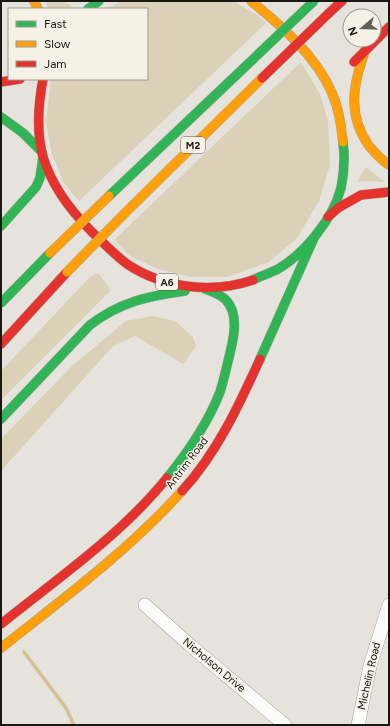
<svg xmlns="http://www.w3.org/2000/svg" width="390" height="726" font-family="Figtree,sans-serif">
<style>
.green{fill:#dad1b8}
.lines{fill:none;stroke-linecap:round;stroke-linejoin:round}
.stream{stroke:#d3c195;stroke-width:3.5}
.street-casing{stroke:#a7a5a1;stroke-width:14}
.fast-casing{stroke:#a7a5a1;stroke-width:10}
.slow-casing{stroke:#a7a5a1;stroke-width:10}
.jam-casing{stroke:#a7a5a1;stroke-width:10}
.street{stroke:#fbfbfa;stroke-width:13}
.fast{stroke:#30b455;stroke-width:9}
.slow{stroke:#ff9f0a;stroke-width:9}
.jam{stroke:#e5322d;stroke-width:9}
.fast-bridge-casing{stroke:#a7a5a1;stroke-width:10;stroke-linecap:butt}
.slow-bridge-casing{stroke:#a7a5a1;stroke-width:10;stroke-linecap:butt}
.jam-bridge-casing{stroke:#a7a5a1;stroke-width:10;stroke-linecap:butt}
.fast-bridge{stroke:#30b455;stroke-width:9}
.slow-bridge{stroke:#ff9f0a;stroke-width:9}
.jam-bridge{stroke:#e5322d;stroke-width:9}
.labels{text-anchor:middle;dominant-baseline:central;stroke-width:3;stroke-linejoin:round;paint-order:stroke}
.shield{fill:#f6f1e6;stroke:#5c5953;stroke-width:1}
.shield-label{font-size:10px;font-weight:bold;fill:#1a1814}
.street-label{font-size:11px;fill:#1a1814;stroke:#f6f1e6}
</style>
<rect width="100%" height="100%" fill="#e6e3dc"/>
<!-- green -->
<g class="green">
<path d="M46,1H63L72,6L69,9H48Z"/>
<path d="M122,1H233L257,15L266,23L79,201L64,183L52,155L46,122L51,79H147V9H107Z"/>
<path d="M301,62L320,94L328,121L330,165L319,201L297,238L269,262L227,277H191L158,269L130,256L114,240Z"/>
<path d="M366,167L385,182L369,181L357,182Z"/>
<path d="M98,273L111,290L1,400V371L90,277Z"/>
<path d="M153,316L175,321L193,337L196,346L183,364L135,336L113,346L1,471V439L73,365L126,321Z"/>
</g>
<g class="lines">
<!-- stream -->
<path class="stream" d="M24,652L66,708L74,725"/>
<!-- street casing -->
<g class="street-casing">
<g id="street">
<path d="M145,605L191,646L285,725"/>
<path d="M358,725L370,666L389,605"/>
</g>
</g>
<!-- fast casing -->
<g class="fast-casing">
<g id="fast">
<path d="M88,9L99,1"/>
<path d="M1,117L23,133L42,152"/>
<path d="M109,196L248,64"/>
<path d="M1,226L36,187L40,178L43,157"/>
<path d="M253,280C261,276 270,273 278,269C305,253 333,219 341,188C344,173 345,157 343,142"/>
<path d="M1,303L50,253"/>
<path d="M260,359L314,238"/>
<path d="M1,419L90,325C120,302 148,296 185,291"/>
<path d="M167,478C188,452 208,423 220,392C224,379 227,366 230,353C234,337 239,314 226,300C220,294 213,292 205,289"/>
</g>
</g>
<!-- slow casing -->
<g class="slow-casing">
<g id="slow">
<path d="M34,1L38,9"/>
<path d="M251,1C282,26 316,56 332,93C339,109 341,125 343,142"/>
<path d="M365,51C353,85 347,114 369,146C375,153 381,160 389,165"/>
<path d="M125,213L262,78"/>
<path d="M1,648C64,598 128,551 182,491"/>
</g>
</g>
<!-- jam casing -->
<g class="jam-casing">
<g id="jam">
<path d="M329,13L342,1"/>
<path d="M354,62L389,27"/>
<path d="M43,79C38,105 36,131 43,157C52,186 70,210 91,231C102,242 114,254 127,264C163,288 212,294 253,280"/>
<path d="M1,82L20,79"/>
<path d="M328,217L338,208L361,195L389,192"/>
<path d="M1,344L67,272"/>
<path d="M182,491C217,453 239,405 260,359"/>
<path d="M1,624C58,578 121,535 167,478"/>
</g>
</g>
<!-- street -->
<use href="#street" class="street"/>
<!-- fast -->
<use href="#fast" class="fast"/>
<!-- slow -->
<use href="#slow" class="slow"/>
<!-- jam -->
<use href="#jam" class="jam"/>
<!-- fast-bridge casing -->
<g class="fast-bridge-casing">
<path id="fast-bridge" d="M248,64L314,1"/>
</g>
<!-- slow-bridge casing -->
<g class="slow-bridge-casing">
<g id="slow-bridge">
<path d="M50,253L109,196"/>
<path d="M67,272L125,213"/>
</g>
</g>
<!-- jam-bridge casing -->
<g class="jam-bridge-casing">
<path id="jam-bridge" d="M262,78L329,13"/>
</g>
<!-- fast-bridge -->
<use href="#fast-bridge" class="fast-bridge"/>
<!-- slow-bridge -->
<use href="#slow-bridge" class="slow-bridge"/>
<!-- jam-bridge -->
<use href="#jam-bridge" class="jam-bridge"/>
</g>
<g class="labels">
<!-- shield labels -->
<g class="shield">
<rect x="181" y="137" width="24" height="16" rx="3"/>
<rect x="156" y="274" width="22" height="16" rx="3"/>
</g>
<g class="shield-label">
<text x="193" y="145">M2</text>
<text x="167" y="282">A6</text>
</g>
<!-- street labels -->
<g class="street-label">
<text transform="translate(187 463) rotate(-53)">Antrim Road</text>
<text transform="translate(214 665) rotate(40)">Nicholson Drive</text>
<text transform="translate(369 676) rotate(-77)">Michelin Road</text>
</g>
</g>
<!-- border -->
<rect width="390" height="726" fill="none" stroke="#1a1814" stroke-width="4"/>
<!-- legend -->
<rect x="8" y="8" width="140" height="72" fill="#f6f1e6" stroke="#9e9a92"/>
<rect x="16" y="21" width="20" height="6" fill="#30b455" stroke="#9e9a92"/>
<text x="44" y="28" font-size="12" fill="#1a1814">Fast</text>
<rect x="16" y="41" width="20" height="6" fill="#ff9f0a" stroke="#9e9a92"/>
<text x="44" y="48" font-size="12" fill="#1a1814">Slow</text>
<rect x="16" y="61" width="20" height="6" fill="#e5322d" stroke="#9e9a92"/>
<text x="44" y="68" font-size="12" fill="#1a1814">Jam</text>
<!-- north arrow -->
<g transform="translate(362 28) rotate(251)"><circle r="19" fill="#f6f1e6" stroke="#9e9a92"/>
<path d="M0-3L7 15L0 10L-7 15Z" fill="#615f5a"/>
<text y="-6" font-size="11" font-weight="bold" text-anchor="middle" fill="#1a1814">N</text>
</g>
</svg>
